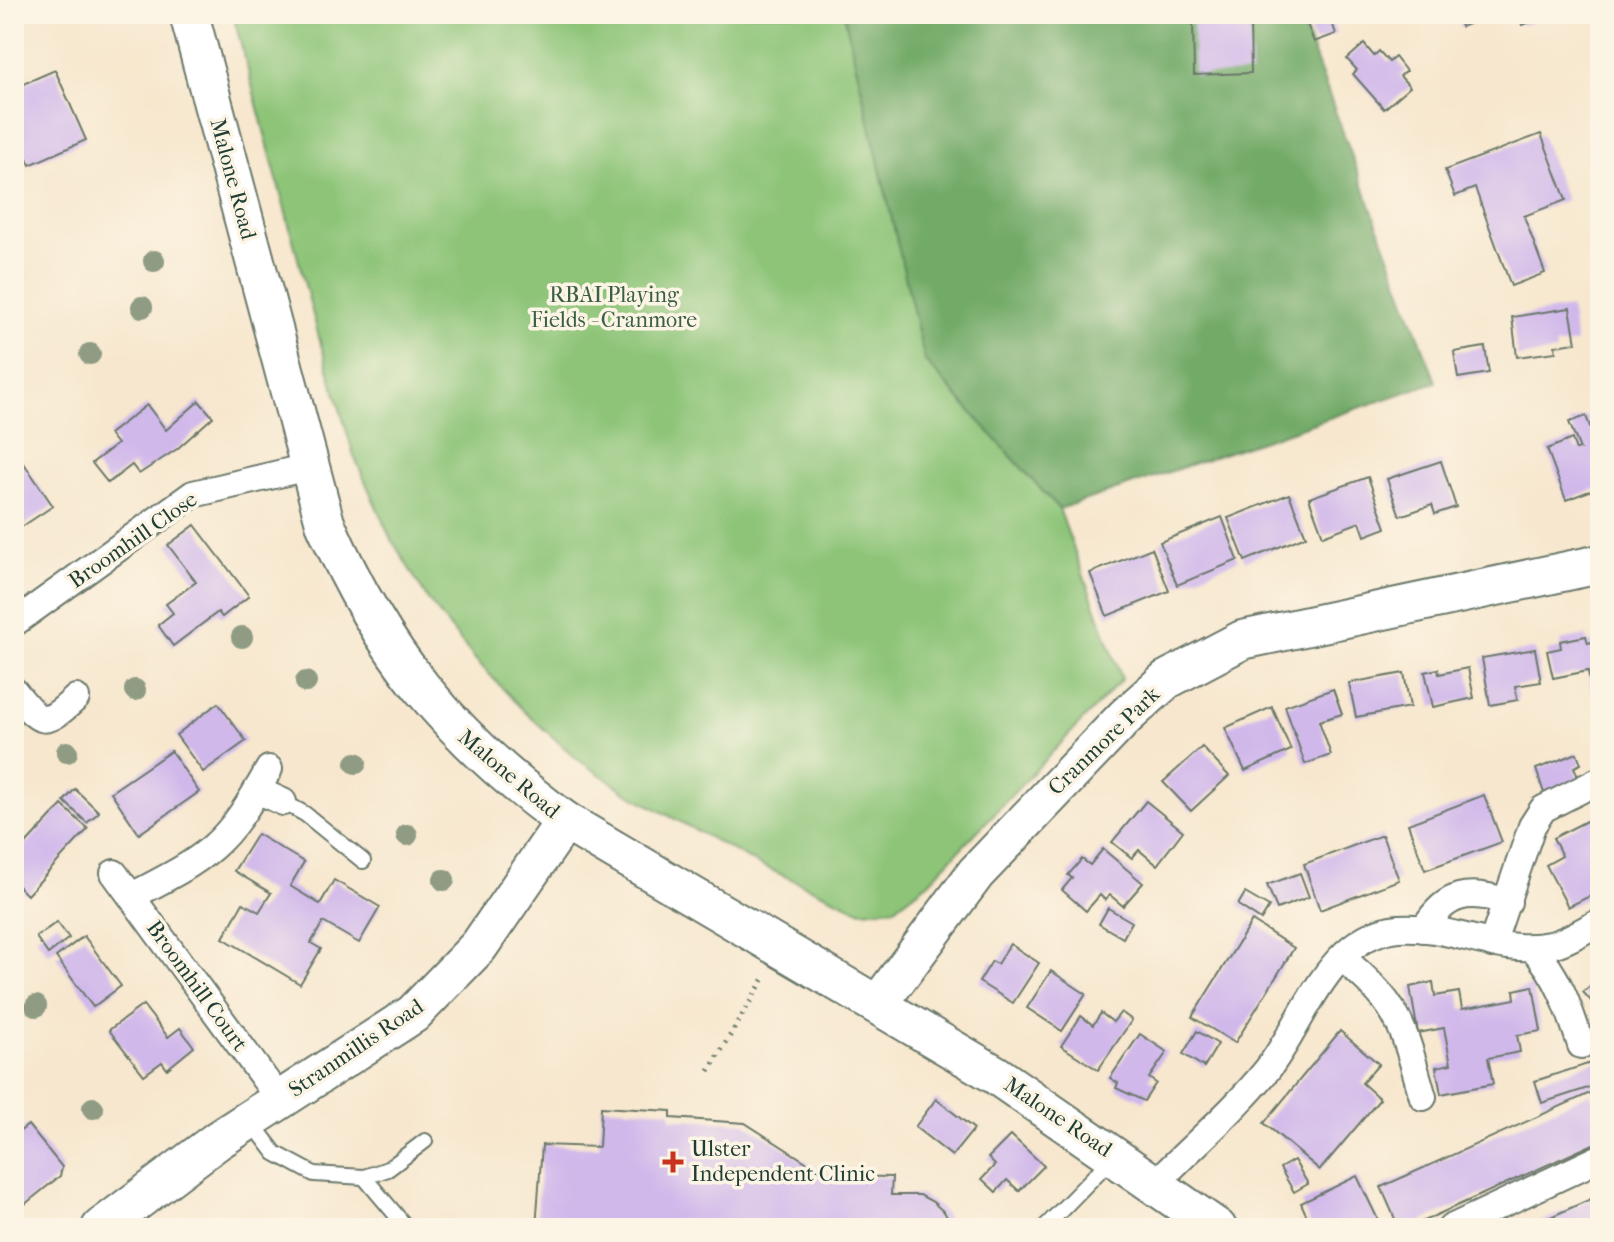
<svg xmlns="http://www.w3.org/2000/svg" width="1614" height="1242" font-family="'IM FELL French Canon',serif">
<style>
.green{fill:#8dc478;stroke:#568056;stroke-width:2}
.forest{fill:#72aa68;stroke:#48744e;stroke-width:2}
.building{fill:#d0b8eb}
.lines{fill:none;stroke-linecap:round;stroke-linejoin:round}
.lane-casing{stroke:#6b786a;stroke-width:18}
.street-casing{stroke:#6b786a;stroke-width:30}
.secondary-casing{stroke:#6b786a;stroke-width:42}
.path{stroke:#6b786a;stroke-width:5;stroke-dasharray:2 6;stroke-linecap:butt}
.lane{stroke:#fff;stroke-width:14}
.street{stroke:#fff;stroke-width:26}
.secondary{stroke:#fff;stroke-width:38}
.tree{fill:#8f9c83}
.poi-dot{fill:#c8321e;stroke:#fcf5e5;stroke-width:3}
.labels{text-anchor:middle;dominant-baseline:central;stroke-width:7;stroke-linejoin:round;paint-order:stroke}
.street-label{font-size:22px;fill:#1f3d34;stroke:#fcf5e5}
.park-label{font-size:22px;fill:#3a5f45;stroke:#fcf5e5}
.poi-label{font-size:22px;fill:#1f3d34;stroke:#fcf5e5;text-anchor:start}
</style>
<rect width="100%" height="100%" fill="#fcf5e5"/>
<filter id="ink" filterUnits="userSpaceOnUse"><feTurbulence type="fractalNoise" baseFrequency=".0125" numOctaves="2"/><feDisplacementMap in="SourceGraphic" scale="16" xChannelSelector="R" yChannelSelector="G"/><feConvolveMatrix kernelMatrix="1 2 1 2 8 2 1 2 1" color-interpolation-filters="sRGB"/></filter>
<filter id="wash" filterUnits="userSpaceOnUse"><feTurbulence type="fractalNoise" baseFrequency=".006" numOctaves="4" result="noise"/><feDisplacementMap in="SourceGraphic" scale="32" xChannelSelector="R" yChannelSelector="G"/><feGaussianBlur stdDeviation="1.8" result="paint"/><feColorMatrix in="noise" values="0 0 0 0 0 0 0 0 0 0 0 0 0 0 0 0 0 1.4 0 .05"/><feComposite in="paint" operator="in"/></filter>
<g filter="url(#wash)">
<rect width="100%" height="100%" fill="#f7e7ce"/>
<!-- green -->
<path class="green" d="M233,14H844L925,361L1059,509L1122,679L929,882L895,908L862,911L758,864L627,793L576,758L524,711L475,659L428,600L389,535L354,456L321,345Z"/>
<!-- forest -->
<path class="forest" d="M844,14H1299L1436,382L1059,509L925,361Z"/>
<g id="blocks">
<!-- building -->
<g class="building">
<path d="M1329,14L1336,34L1314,42L1306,21Z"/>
<path d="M1457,14H1483L1484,18L1461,27Z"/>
<path d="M1518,14H1546L1547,17L1522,25Z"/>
<path d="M1250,20L1251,73L1194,75L1193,22Z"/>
<path d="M1364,44L1374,56L1379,51L1389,62L1395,57L1406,71L1400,76L1410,87L1384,109L1353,74L1357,70L1347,59Z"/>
<path d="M55,70L86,140L30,165L14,128V88Z"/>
<path d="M1541,134L1566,200L1524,216L1545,273L1511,286L1475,188L1455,196L1445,170Z"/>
<path d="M1570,308L1576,343L1555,346L1556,352L1517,357L1512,317Z"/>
<path d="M1485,347L1489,373L1458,378L1454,352Z"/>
<path d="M199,401L213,417L177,449L139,474L132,465L108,483L92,463L117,444L109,434L147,405L166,430Z"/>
<path d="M1586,416L1596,443L1600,441V487L1566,500L1547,449L1572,439L1576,450L1580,449L1569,422Z"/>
<path d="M1441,461L1456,507L1435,514L1432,505L1400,516L1387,479Z"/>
<path d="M23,462L53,506L14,532V468Z"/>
<path d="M1368,477L1386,528L1365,536L1360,522L1323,536L1309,498Z"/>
<path d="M1289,494L1306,536L1245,561L1228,518Z"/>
<path d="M1222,517L1238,560L1177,585L1160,542Z"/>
<path d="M195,525L249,596L222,617L218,612L173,646L158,625L173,613L166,604L196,582L168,545Z"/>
<path d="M1152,548L1169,591L1107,616L1090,573Z"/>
<path d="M1586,636L1588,643L1600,640V691L1592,693L1588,671L1553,678L1547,651L1561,648L1560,641Z"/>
<path d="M1535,649L1541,682L1515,686L1518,700L1490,705L1482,658Z"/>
<path d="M1468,668L1474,698L1433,707L1425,672L1438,669L1439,674Z"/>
<path d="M1404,673L1410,707L1356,717L1349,683Z"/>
<path d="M1333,689L1342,714L1319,721L1331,755L1305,764L1285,706Z"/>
<path d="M218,703L246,741L203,772L176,735Z"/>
<path d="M1272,707L1291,750L1245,771L1225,728Z"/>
<path d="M1202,747L1229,776L1191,811L1163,782Z"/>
<path d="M171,751L199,792L139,834L111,792Z"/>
<path d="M1577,753L1581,764L1574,767L1579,779L1544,793L1536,769Z"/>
<path d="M75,789L99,812L87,823L64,801Z"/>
<path d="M1484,795L1502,842L1425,870L1408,824Z"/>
<path d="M1146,801L1183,831L1157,865L1139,850L1132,858L1112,842Z"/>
<path d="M62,805L88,829L27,895L14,882V857Z"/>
<path d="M1600,814V891L1568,907L1546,865L1562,856L1553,838Z"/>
<path d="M257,834L304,862L290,886L320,904L334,880L380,907L359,943L323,922L311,943L321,949L300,984L223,938L243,903L259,912L271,893L234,871Z"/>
<path d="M1382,835L1399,880L1320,910L1304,864Z"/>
<path d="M1103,849L1143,883L1123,906L1110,895L1105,900L1100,895L1086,911L1062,890L1072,878L1068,875L1082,859L1090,865Z"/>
<path d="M1300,873L1309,897L1277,909L1267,885Z"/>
<path d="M1245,893L1269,907L1261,920L1238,905Z"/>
<path d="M1108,908L1132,922L1123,938L1099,924Z"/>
<path d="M1252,921L1294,948L1235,1043L1192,1017Z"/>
<path d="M57,922L69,938L48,954L36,937Z"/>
<path d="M84,936L121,986L93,1007L56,957Z"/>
<path d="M1010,944L1039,963L1013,1003L979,982L992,961L997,964Z"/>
<path d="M1051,971L1086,994L1062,1031L1027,1008Z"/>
<path d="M1600,977V1011L1583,992Z"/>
<path d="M1433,982L1435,996L1459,992L1462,1009L1515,999L1514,990L1533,986L1541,1031L1517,1035L1520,1052L1488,1058L1493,1084L1441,1094L1436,1067L1451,1064L1444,1028L1418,1033L1410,987Z"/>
<path d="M143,1005L168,1037L180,1028L194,1047L167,1069L162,1062L144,1075L109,1030Z"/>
<path d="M1121,1012L1132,1020L1098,1070L1061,1046L1081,1016L1093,1025L1101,1013L1113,1022Z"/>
<path d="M1197,1031L1218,1044L1204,1067L1183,1054Z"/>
<path d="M1340,1031L1379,1064L1362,1083L1380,1099L1320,1170L1264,1123Z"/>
<path d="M1140,1034L1167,1052L1149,1078L1156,1083L1144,1101L1116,1088L1118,1083L1110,1078Z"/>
<path d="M1600,1060V1084L1542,1103L1535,1081Z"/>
<path d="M1590,1093L1600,1114V1141L1408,1228H1399L1381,1187Z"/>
<path d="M936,1099L974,1129L952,1156L915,1127Z"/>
<path d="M601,1107L671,1111V1118L745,1123L828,1176L892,1177L891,1195H920L933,1202L945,1213L951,1228H536L542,1145L599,1147Z"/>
<path d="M28,1125L62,1167L60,1176L14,1213V1136Z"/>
<path d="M1011,1135L1044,1166L1019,1191L1007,1180L996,1192L982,1179L995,1165L988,1158Z"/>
<path d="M1294,1160L1308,1184L1294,1192L1280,1168Z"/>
<path d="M1357,1176L1382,1228H1312L1301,1203Z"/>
<path d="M1600,1195V1228H1526L1575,1206Z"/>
</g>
</g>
</g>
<g filter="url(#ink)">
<use href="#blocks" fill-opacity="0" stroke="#6b786a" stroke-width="2"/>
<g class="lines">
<!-- lane casing -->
<g class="lane-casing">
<g id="lane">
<path d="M283,802L305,814L363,861"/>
<path d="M250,1120L275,1153L314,1174L364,1177L388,1169L425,1141"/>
<path d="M364,1177L407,1228"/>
<path d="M1044,1228L1111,1159"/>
</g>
</g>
<!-- street casing -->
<g class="street-casing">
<g id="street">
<path d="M14,623L193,494L308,467"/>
<path d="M14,691C41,725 43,728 76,698"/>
<path d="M257,790L283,802"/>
<path d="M114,873L280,1100"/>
<path d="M132,896C209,856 226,847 269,769"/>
<path d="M1424,929C1446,892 1469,889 1508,902"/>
<path d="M1492,944L1532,826L1543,809L1600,780"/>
<path d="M1532,947C1559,976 1569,1008 1581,1045"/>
<path d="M1342,958C1402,1007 1402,1025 1423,1097"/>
<path d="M1155,1184C1192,1146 1234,1111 1267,1070C1305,1022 1328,934 1399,928C1451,924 1498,956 1550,945C1567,942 1585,929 1600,922"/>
<path d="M1451,1228L1600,1158"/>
</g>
</g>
<!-- secondary casing -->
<g class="secondary-casing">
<g id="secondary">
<path d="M189,14L325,523C382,654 450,737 565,821L996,1075L1217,1228"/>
<path d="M879,1003L976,873L1125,717L1166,680L1242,640L1600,564"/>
<path d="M101,1228L218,1140L413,1014L479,946L565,821"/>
</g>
</g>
<!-- path -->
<path class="path" d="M709,1071L766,975"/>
<!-- lane -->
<use href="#lane" class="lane"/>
<!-- street -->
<use href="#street" class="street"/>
<!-- secondary -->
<use href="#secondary" class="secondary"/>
</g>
<!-- trees -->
<g class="tree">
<circle cx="154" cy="261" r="11"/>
<circle cx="142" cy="307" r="11"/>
<circle cx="90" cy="354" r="11"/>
<circle cx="242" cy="637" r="11"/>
<circle cx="306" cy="682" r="11"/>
<circle cx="135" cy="690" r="11"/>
<circle cx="67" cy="752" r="11"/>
<circle cx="356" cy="763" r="11"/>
<circle cx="407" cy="835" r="11"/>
<circle cx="444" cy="880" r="11"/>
<circle cx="36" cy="1006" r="11"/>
<circle cx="93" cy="1108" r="11"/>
</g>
</g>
<!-- markers -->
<path class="poi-dot" d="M669 1150h8v8h8v8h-8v8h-8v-8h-8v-8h8z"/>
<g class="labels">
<!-- street labels -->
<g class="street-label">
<text transform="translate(233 179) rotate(75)">Malone Road</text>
<text transform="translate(133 540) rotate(-35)">Broomhill Close</text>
<text transform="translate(1104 741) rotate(-44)">Cranmore Park</text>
<text transform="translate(509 774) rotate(40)">Malone Road</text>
<text transform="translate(197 986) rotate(54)">Broomhill Court</text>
<text transform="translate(356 1048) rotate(-34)">Stranmillis Road</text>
<text transform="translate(1058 1117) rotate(34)">Malone Road</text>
</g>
<!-- park labels -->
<g class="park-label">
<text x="614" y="295">RBAI Playing<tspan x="614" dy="25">Fields - Cranmore</tspan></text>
</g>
<!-- poi labels -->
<g class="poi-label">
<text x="691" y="1149">Ulster<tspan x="691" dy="25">Independent Clinic</tspan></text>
</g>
</g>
<!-- margin -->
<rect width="1614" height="1242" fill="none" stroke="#fcf5e5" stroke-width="48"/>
</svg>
